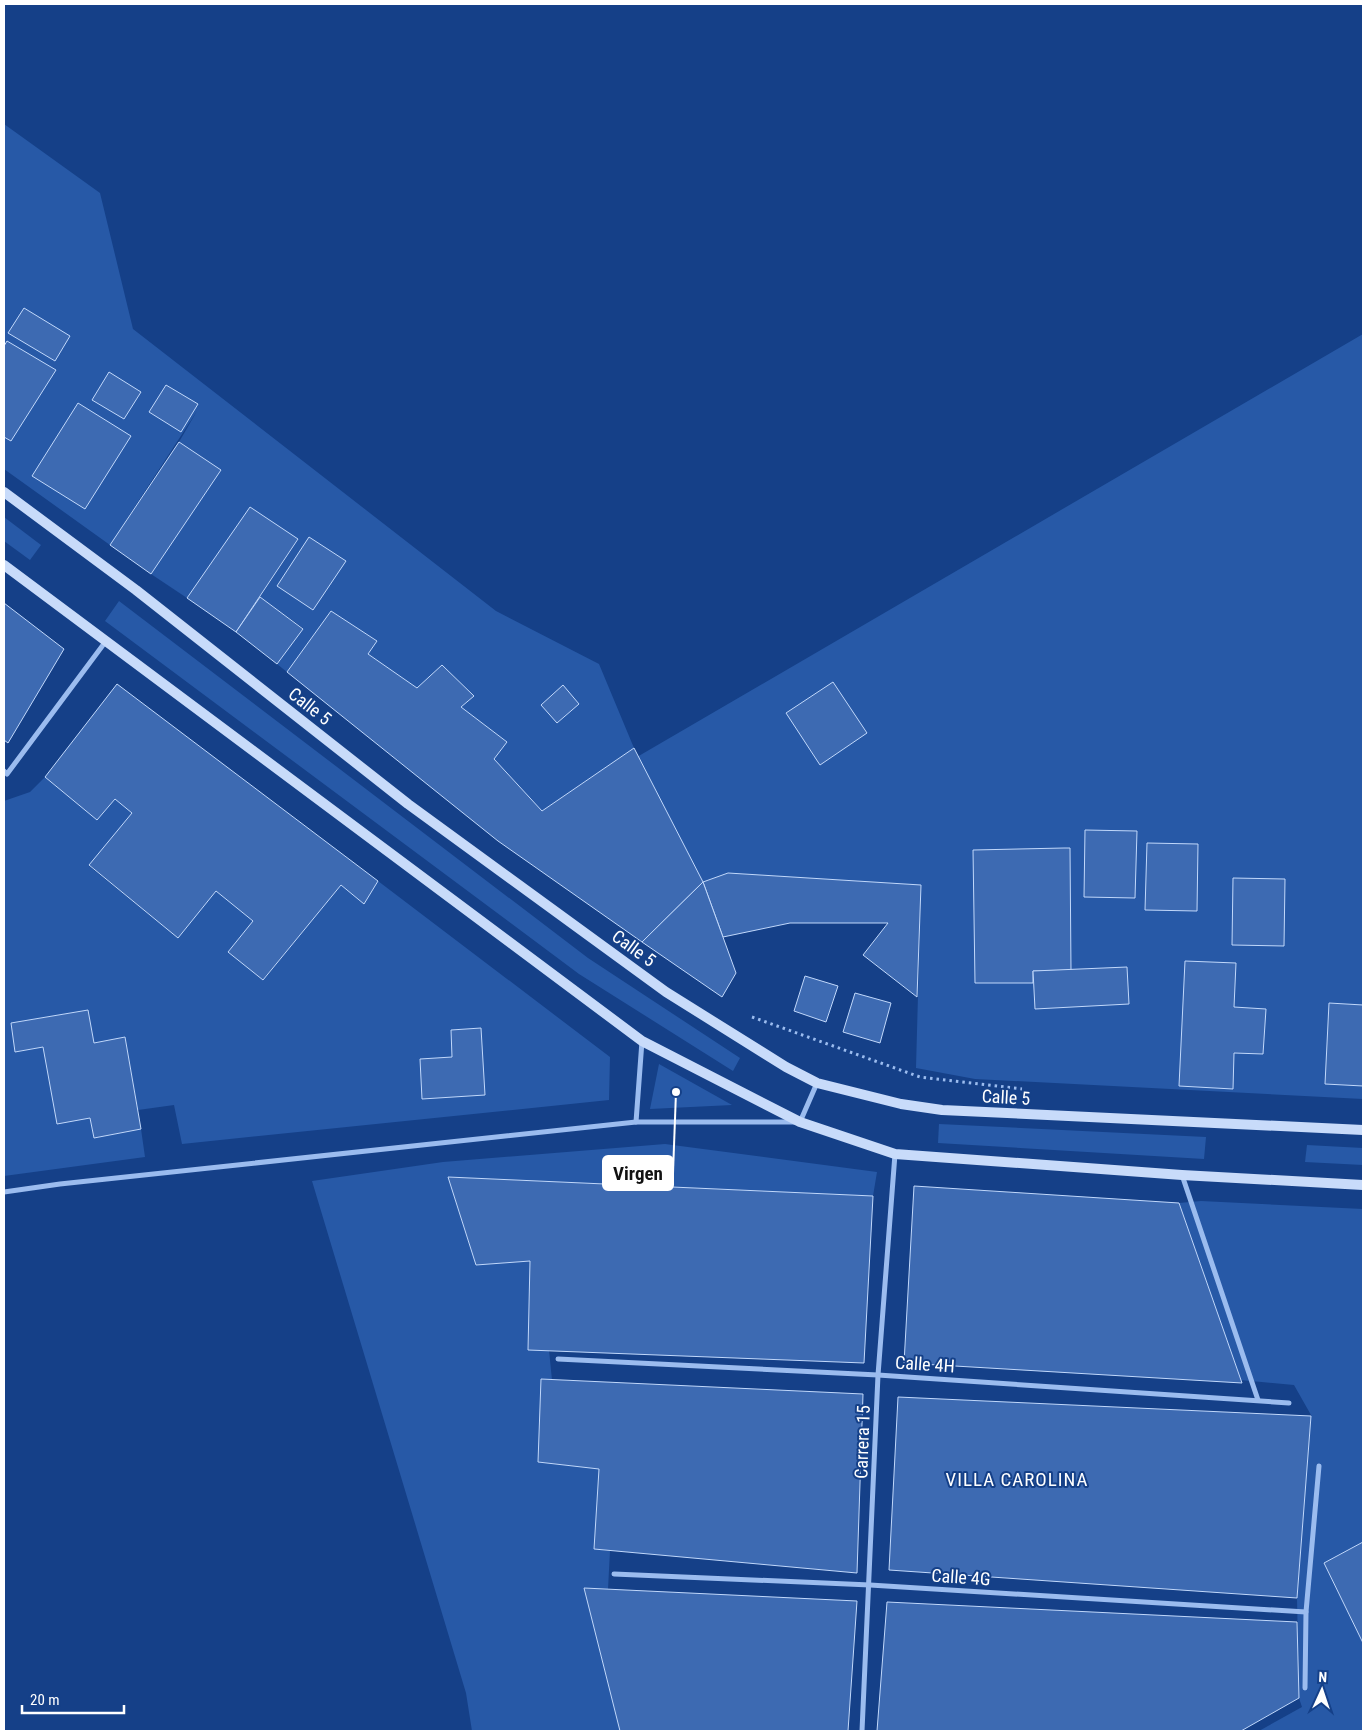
<svg xmlns="http://www.w3.org/2000/svg" width="1367" height="1735" font-family="'Roboto Condensed',sans-serif">
<style>
.green{fill:#2759a7}
.building{fill:#3d6ab2;stroke:#c1d8fb}
.lines{fill:none;stroke-linecap:round;stroke-linejoin:round}
.path{stroke:#9bbcef;stroke-width:3;stroke-dasharray:2.5 4;stroke-linecap:butt}
.street{stroke:#9bbcef;stroke-width:5}
.secondary{stroke:#c8dbfa;stroke-width:10}
.labels{text-anchor:middle;dominant-baseline:central;stroke-width:4;stroke-linejoin:round;paint-order:stroke}
.street-label{font-size:18px;fill:#fff;stroke:#154088}
.neighbourhood-label{font-size:19px;letter-spacing:1px;fill:#fff;stroke:#154088}
.leader{fill:none;stroke:#fff;stroke-width:2}
.callout-dot{fill:#fff;stroke:#154088;stroke-width:2}
.callout{fill:#fff;stroke:#fff;stroke-width:2}
.callout-label{font-size:19px;text-anchor:middle;font-weight:bold;fill:#111}
</style>
<rect width="100%" height="100%" fill="#154088"/>
<!-- green -->
<g class="green">
<path d="M4,124L100,193L133,329L496,611L599,664L634,748L542,811L494,759L507,742L461,707L474,696L442,665L417,688L368,654L377,641L331,611L287,672L277,664L303,628L260,597L298,540L250,507L187,598L151,574L221,470L179,442L197,411L110,545L4,469Z"/>
<path d="M1363,334V1099L975,1079L916,1068L921,885L728,873L703,882L637,757Z"/>
<path d="M4,517L41,545L30,560L4,541Z"/>
<path d="M119,601L588,958L740,1058L733,1071L579,974L105,621Z"/>
<path d="M45,777L97,820L115,799L132,813L89,866L178,938L216,891L253,921L228,952L262,979L266,977L341,885L364,903L378,881L610,1057L609,1100L182,1144L174,1105L138,1110L125,1037L94,1043L87,1010L11,1023L15,1052L43,1047L90,1118L95,1138L141,1129L145,1157L4,1176V801L30,792Z"/>
<path d="M659,1064L732,1105L650,1109Z"/>
<path d="M939,1124L1206,1137L1204,1159L938,1143Z"/>
<path d="M665,1144L877,1172L873,1196L448,1177L476,1265L530,1261L528,1349L549,1350L552,1380H541L539,1462L599,1469L594,1549L610,1551L608,1589L584,1588L620,1731H472L466,1693L312,1181L443,1162Z"/>
<path d="M1307,1145L1363,1148V1165L1305,1162Z"/>
<path d="M1201,1201L1363,1209V1542L1324,1563L1363,1643V1731H1259L1302,1707L1299,1698L1297,1598L1311,1415L1294,1385L1241,1380L1179,1203Z"/>
</g>
<!-- building -->
<g class="building">
<path d="M24,308L70,336L55,361L8,333Z"/>
<path d="M7,341L56,370L11,441L4,437V346Z"/>
<path d="M109,372L141,392L124,419L92,400Z"/>
<path d="M166,385L198,404L181,432L149,412Z"/>
<path d="M78,403L131,436L85,509L32,476Z"/>
<path d="M179,442L221,470L151,574L110,545Z"/>
<path d="M250,507L298,539L236,632L187,598Z"/>
<path d="M309,537L346,561L313,610L277,586Z"/>
<path d="M260,597L303,629L277,664L236,632Z"/>
<path d="M4,603L64,649L8,743L4,740Z"/>
<path d="M331,611L377,641L368,654L417,688L442,665L474,696L461,707L507,742L494,759L542,811L634,748L703,882L642,942L498,841L287,672Z"/>
<path d="M833,682L867,733L820,765L786,713Z"/>
<path d="M117,684L378,881L364,904L341,885L263,980L228,952L253,921L216,891L178,938L89,865L132,813L115,799L97,820L45,777Z"/>
<path d="M563,685L579,704L557,723L541,705Z"/>
<path d="M1085,830L1137,831L1135,898L1084,897Z"/>
<path d="M1147,843L1198,844L1197,911L1145,910Z"/>
<path d="M1064,848H1070L1071,971H1033V983H975L973,850Z"/>
<path d="M728,873L921,885L917,997L863,955L888,923H790L723,937L703,882Z"/>
<path d="M1233,878L1285,879L1284,946L1232,945Z"/>
<path d="M703,882L736,973L722,997L642,942Z"/>
<path d="M1185,961L1236,963L1234,1007L1266,1009L1263,1054L1234,1053L1233,1089L1179,1086Z"/>
<path d="M1127,967L1129,1004L1035,1009L1033,971Z"/>
<path d="M805,976L838,986L826,1022L794,1011Z"/>
<path d="M855,993L891,1003L880,1043L843,1032Z"/>
<path d="M1329,1003L1363,1005V1086L1325,1084Z"/>
<path d="M88,1010L94,1043L125,1037L141,1129L94,1138L90,1118L57,1124L43,1047L15,1052L11,1023Z"/>
<path d="M481,1028L485,1095L422,1099L420,1059L452,1057L451,1030Z"/>
<path d="M448,1177L873,1196L864,1363L528,1350L530,1261L476,1265Z"/>
<path d="M914,1186L1179,1203L1242,1383L904,1363Z"/>
<path d="M541,1379L863,1394L857,1573L594,1549L599,1469L538,1462Z"/>
<path d="M898,1397L1311,1416L1297,1598L889,1570Z"/>
<path d="M1363,1542V1643L1324,1563Z"/>
<path d="M584,1588L857,1601L848,1731H620Z"/>
<path d="M887,1602L1297,1622L1299,1698L1241,1731H877Z"/>
</g>
<g class="lines">
<!-- path -->
<path class="path" d="M752,1017L920,1077L1022,1089"/>
<!-- street -->
<g class="street">
<path d="M4,771L7,774L106,641"/>
<path d="M636,1122L642,1041"/>
<path d="M1182,1175L1258,1400"/>
<path d="M4,1192L60,1184L636,1122H800L817,1083"/>
<path d="M558,1359L878,1375L1289,1403"/>
<path d="M614,1574L870,1585L1306,1612"/>
<path d="M1305,1688L1306,1612L1319,1466"/>
<path d="M862,1731L878,1375L895,1154"/>
</g>
<!-- secondary -->
<g class="secondary">
<path d="M4,492L136,590L408,804L666,992L786,1067L817,1083L901,1104L942,1110L1363,1130"/>
<path d="M4,565L642,1041L800,1122L895,1154L1182,1175L1363,1185"/>
</g>
</g>
<g class="labels">
<!-- street labels -->
<g class="street-label">
<text transform="translate(310 706) rotate(38)">Calle 5</text>
<text transform="translate(634 948) rotate(36)">Calle 5</text>
<text transform="translate(1006 1097) rotate(3)">Calle 5</text>
<text transform="translate(925 1364) rotate(4)">Calle 4H</text>
<text transform="translate(862 1442) rotate(-88)">Carrera 15</text>
<text transform="translate(961 1577) rotate(4)">Calle 4G</text>
</g>
<!-- neighbourhood labels -->
<g class="neighbourhood-label">
<text x="1017" y="1479">VILLA CAROLINA</text>
</g>
</g>
<!-- callouts -->
<path class="leader" d="M676 1092L673 1173"/>
<circle class="callout-dot" cx="676" cy="1092" r="5"/>
<rect class="callout" x="603" y="1156" width="70" height="34" rx="5"/>
<g class="callout-label">
<text x="638" y="1180">Virgen</text>
</g>
<!-- border -->
<rect width="1367" height="1735" fill="none" stroke="#ffffff" stroke-width="10"/>
<!-- north arrow -->
<g transform="translate(1322 1690) rotate(3)" stroke="#154088" stroke-width="4" paint-order="stroke">
<path d="M0-4L9 19L0 12L-9 19Z" fill="#ffffff"/>
<text y="-8" font-size="14" font-weight="bold" text-anchor="middle" fill="#ffffff">N</text>
</g>
<!-- scale -->
<path d="M22 1705v8h102v-8" fill="none" stroke="#ffffff" stroke-width="2.5"/>
<text x="30" y="1705" font-size="15" fill="#ffffff" stroke="#154088" stroke-width="4" paint-order="stroke">20 m</text>
</svg>
